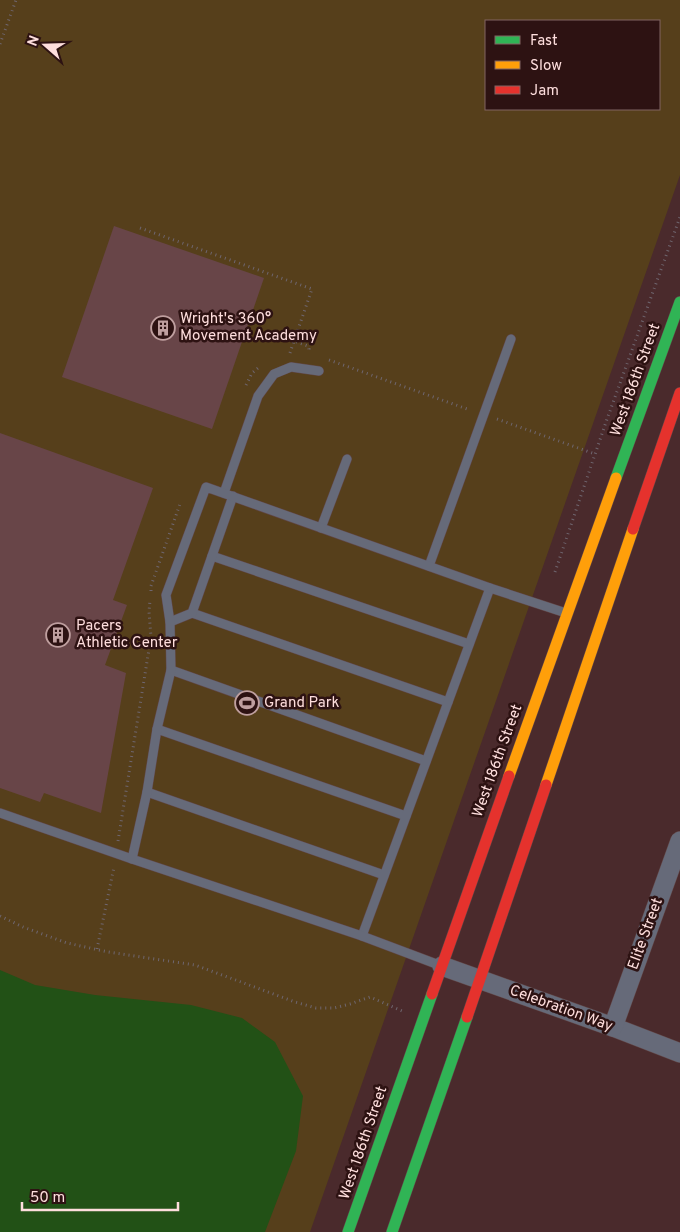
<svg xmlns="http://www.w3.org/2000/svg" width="680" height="1232" font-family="Overpass,sans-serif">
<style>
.green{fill:#563f1b;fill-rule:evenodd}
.water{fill:#225116}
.building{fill:#684548}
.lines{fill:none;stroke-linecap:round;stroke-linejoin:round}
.lane-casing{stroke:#614647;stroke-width:10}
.street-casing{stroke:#614647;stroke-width:20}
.fast-casing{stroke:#614647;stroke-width:12}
.slow-casing{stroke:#614647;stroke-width:12}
.jam-casing{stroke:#614647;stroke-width:12}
.path{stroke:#6f666f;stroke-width:3;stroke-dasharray:1 4;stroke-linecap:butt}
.lane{stroke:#666a79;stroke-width:9}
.street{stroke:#666a79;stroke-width:19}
.fast{stroke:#30b455;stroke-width:11}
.slow{stroke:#ff9f0a;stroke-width:11}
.jam{stroke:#e5322d;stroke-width:11}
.labels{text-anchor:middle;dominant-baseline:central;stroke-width:5;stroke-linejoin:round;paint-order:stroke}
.poi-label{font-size:15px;fill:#fededd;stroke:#2d1212;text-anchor:start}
.street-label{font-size:15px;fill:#fededd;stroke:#2d1212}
</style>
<rect width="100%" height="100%" fill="#4a2a2c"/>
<!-- green -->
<path class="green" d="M0,0H680V175L310,1232H0ZM486,21H659V109H486Z"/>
<!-- water -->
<path class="water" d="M0,970L35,985L95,995L191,1005L242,1018L275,1042L303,1096L296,1151L265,1232H0Z"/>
<!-- building -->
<g class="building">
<path d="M114,226L264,278L212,429L62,377Z"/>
<path d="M0,433L153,488L113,600L127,605L105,665L126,673L101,813L44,793L40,802L0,788Z"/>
</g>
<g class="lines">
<!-- lane casing -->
<g class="lane-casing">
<g id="lane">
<path d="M224,493L258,396L274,374L291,367L319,371"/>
<path d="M321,528L347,459"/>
<path d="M212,556L469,644"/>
<path d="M429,566L511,339"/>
<path d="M192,613L448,702"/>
<path d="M170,622L192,613L233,496"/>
<path d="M171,670L426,761"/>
<path d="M157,729L406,816"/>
<path d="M147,792L384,875"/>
<path d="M0,813L132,859"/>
<path d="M362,936L490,588"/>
<path d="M439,965L362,936L132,859L147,792L157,729L171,670L170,622L166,595L206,487L490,588L566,613"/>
</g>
</g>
<!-- street casing -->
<g class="street-casing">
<g id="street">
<path d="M442,966L613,1027L680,1053"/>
<path d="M613,1027L680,841"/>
</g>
</g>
<!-- fast casing -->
<g class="fast-casing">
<g id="fast">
<path d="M616,478L680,302"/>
<path d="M348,1232L432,994"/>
<path d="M392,1232L467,1017"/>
</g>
</g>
<!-- slow casing -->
<g class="slow-casing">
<g id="slow">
<path d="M509,776L616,478"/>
<path d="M546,785L633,529"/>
</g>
</g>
<!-- jam casing -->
<g class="jam-casing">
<g id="jam">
<path d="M633,529L680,393"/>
<path d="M432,994L509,776"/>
<path d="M467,1017L546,785"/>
</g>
</g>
<!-- path -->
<g class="path">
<path d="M0,44L16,0"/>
<path d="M140,228L312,289L294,341"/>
<path d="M290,353L294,341L308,346L309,349L308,352"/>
<path d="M329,360L470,410"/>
<path d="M246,385L252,373L258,368"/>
<path d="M497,419L595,454"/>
<path d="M555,572L606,422L680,217"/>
<path d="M151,591V586L180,504"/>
<path d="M118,841L151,637L149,612L150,600"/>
<path d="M0,916L23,927L67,943L108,952L195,965L295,1002L316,1008H334L350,1004L370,997L402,1011"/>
<path d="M97,949L114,867"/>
</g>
<!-- lane -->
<use href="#lane" class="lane"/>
<!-- street -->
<use href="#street" class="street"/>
<!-- fast -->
<use href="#fast" class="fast"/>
<!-- slow -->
<use href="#slow" class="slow"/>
<!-- jam -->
<use href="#jam" class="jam"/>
</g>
<!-- icons -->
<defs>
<g id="building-ring" transform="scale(1.25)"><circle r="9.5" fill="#2d1212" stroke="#bf9f9f" stroke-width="1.5"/><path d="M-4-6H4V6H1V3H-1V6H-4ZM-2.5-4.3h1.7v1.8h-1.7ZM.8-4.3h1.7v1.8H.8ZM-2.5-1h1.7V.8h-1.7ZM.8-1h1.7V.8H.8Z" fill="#bf9f9f"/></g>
<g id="stadium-ring" transform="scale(1.25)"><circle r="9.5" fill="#2d1212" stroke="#bf9f9f" stroke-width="1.5"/><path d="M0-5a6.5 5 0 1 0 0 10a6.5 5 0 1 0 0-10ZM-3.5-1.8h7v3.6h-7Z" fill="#bf9f9f"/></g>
</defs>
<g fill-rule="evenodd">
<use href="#building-ring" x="163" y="328"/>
<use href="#building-ring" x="58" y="635"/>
<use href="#stadium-ring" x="247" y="703"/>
</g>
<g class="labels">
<!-- poi labels -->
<g class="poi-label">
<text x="180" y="319">Wright's 360°<tspan x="180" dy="17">Movement Academy</tspan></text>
<text x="76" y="626">Pacers<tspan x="76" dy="17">Athletic Center</tspan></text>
<text x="264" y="703">Grand Park</text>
</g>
<!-- street labels -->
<g class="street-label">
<text transform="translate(636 380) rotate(-70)">West 186th Street</text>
<text transform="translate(498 761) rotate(-70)">West 186th Street</text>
<text transform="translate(646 934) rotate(-70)">Elite Street</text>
<text transform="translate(561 1009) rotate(20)">Celebration Way</text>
<text transform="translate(364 1143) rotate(-71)">West 186th Street</text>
</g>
</g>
<!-- legend -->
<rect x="485" y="20" width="175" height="90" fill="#2d1212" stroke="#816463"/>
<rect x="495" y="36" width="25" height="8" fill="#30b455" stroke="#816463"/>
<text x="530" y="45" font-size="15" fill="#fededd">Fast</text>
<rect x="495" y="61" width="25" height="8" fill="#ff9f0a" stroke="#816463"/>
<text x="530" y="70" font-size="15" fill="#fededd">Slow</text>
<rect x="495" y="86" width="25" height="8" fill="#e5322d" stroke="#816463"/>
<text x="530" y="95" font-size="15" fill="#fededd">Jam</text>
<!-- north arrow -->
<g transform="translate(45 45) rotate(290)" stroke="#2d1212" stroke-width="4" paint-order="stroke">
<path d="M0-4L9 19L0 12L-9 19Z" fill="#fededd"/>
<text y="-8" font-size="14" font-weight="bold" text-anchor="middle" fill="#fededd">N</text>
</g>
<!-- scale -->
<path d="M22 1202v8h156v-8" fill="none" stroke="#fededd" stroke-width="2.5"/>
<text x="30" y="1202" font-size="15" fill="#fededd" stroke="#2d1212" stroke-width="4" paint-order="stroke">50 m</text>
</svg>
